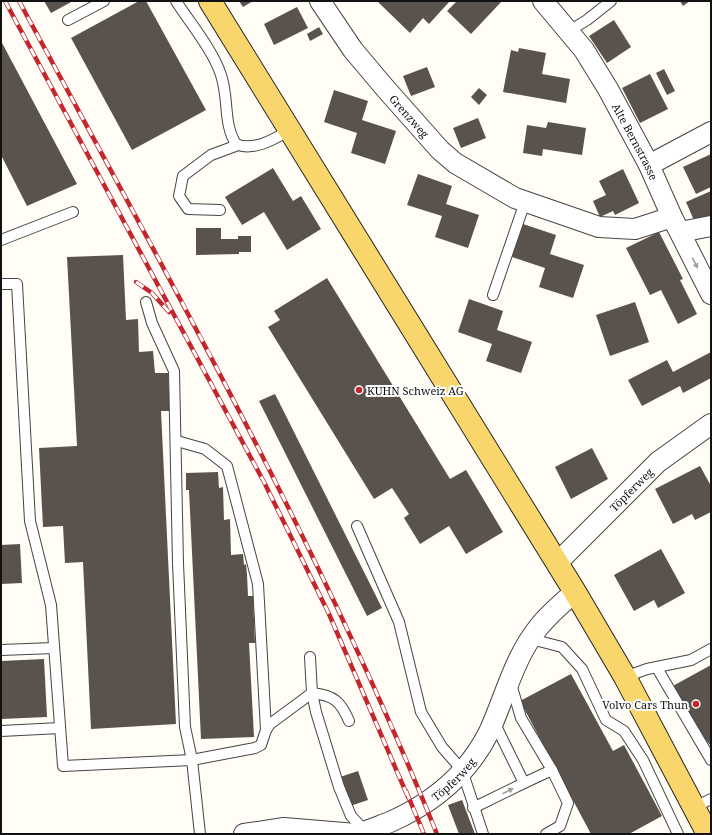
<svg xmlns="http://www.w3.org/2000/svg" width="712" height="835" font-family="'Noto Serif',serif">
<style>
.building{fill:#5a524d}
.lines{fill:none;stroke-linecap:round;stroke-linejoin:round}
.service-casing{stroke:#444;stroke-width:12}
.minor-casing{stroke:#444;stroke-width:22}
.primary-casing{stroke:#222;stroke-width:24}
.service{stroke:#fff;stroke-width:10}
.minor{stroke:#fff;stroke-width:20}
.primary{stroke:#f9d66b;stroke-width:22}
.rail-casing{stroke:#c4262e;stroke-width:4.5}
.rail{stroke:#fff;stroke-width:3;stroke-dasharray:9;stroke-linecap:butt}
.oneway{fill:#a0a0a0}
.poi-dot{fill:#c4262e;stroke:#fff;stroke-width:1.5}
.labels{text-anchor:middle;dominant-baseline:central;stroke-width:4;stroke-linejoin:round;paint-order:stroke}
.street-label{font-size:11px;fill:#111;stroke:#fff}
.poi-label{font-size:11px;fill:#111;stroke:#fff;text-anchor:start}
</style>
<rect width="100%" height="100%" fill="#fffdf5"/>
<!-- building -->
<g class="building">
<path d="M44,1H73L51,13Z"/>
<path d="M139,1H146L206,110L132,150L71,38Z"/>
<path d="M239,1H253L243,7Z"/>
<path d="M377,1H450L429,24L423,18L410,33Z"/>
<path d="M457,1H502L471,34L447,11Z"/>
<path d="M680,1H690L683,6Z"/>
<path d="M297,7L308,28L274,45L264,24Z"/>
<path d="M614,20L631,47L607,63L589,36Z"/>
<path d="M319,27L323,34L310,41L307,34Z"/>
<path d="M1,41L77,184L27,206L1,155Z"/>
<path d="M519,48L546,53L542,74L570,79L566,103L503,92L511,50L518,52Z"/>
<path d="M427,67L435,87L411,96L403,76Z"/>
<path d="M664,69L675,91L667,95L656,73Z"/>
<path d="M650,74L668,109L640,123L622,88Z"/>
<path d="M479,88L487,95L479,105L471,97Z"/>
<path d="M334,90L368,101L362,120L396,131L385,164L351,153L357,133L324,122Z"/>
<path d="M478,118L486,138L461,148L453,128Z"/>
<path d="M548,122L586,128L582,155L543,149L542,156L523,153L527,125L546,128Z"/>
<path d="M711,154V187L696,194L683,167Z"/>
<path d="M273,168L293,201L301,196L321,229L287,250L264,212L242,225L225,197Z"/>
<path d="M623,169L639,203L615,215L613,211L600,217L593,201L606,195L599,181Z"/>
<path d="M418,174L452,186L446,204L479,215L468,248L435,237L442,216L407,205Z"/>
<path d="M711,191V218L696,225L686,202Z"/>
<path d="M523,224L556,235L550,254L584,265L573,298L539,287L545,268L512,257Z"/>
<path d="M196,228H221V239H238V236H251V252H239V254L196,255Z"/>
<path d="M659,232L683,279L680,280L697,314L678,324L661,290L650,295L626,248Z"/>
<path d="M123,255L126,320L138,319L139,352L153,351L155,373H168L170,411H161L176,724L91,729L83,562L65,563L63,526L43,527L39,448L77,446L67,257Z"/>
<path d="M327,278L450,479L466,470L503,532L466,554L449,526L420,544L404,518L409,514L392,488L374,499L268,327L280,320L274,311Z"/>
<path d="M469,299L503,311L497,330L532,342L521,373L486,361L492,344L458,332Z"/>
<path d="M635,302L649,342L610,356L596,315Z"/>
<path d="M711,352V378L683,393L680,386L642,406L628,380L667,360L673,372Z"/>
<path d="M275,394L382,608L367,616L259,401Z"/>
<path d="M592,448L608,479L571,499L555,467Z"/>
<path d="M700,466L711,486V512L695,520L692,514L673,524L655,489Z"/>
<path d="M218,472L219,488L223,487L224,520L230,519L231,555L243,554L244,565L246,564L247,575L248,596H253L255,643H249L254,737L201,739L189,490H186V473Z"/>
<path d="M20,544L22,583L1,584V545Z"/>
<path d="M661,549L685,593L658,608L654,600L634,611L614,575Z"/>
<path d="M44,659L47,717L1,719V661Z"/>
<path d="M711,665V746L690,721L671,687Z"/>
<path d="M571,674L613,751L624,745L662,816L629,834H591L520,701Z"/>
<path d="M358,771L368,800L350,806L340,777Z"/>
<path d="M462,800L475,834H459L448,805Z"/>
</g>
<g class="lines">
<!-- service casing -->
<g class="service-casing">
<g id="service">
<path d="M176,1C190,23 213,50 221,75C229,98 223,124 236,144C254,152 276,138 290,130"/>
<path d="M68,20L104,1"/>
<path d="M569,31L587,20L611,1"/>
<path d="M220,210L188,209L179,196L183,176L211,155L238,145"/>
<path d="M1,240L73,212"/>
<path d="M1,284H17L30,521L51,605L63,766L192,760L255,748L261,745L266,730L270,724L312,693C334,695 341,702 349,721"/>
<path d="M493,295L525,202"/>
<path d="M146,302L152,323L174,371L178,563L185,727L192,760L200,834"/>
<path d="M177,441L205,449L227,466L258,584L266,730"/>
<path d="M357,526L399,622L421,712L442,747L462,770L483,834"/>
<path d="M531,639L562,647L582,669L606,720L624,731L643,760L678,834"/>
<path d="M1,650L54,648"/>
<path d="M310,657L312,693L316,712L339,787L351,816L366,832"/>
<path d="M657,668L711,760"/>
<path d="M625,677L647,669L691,660L711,649"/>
<path d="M511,684L521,718L552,770"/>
<path d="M1,731L60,728"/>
<path d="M524,783L552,770L568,803L560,826L546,834"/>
<path d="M695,807L711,799"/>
<path d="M473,808L524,783L494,722"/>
</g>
</g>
<!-- minor casing -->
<g class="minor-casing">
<g id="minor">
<path id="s1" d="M320,1L353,50L385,88L440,150L455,163L515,198L599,227L635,229L672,217"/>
<path id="s2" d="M543,1L584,50L608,89L649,165L672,217L711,294"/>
<path d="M649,165L711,132"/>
<path d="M680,232L711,226"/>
<path id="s3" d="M558,562L658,462L711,424"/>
<path id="s4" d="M244,834L284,828L356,834C368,831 379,826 390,822C433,803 468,774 489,732C505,697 514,658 538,628C549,614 562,603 575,592"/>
</g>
</g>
<!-- primary casing -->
<g class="primary-casing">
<path id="primary" d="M210,1L575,592L625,677L708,834"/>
</g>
<!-- service -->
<use href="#service" class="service"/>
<!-- minor -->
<use href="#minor" class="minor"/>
<!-- primary -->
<use href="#primary" class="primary"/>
<!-- rail casing -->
<g class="rail-casing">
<g id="rail">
<path d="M5,1L264,482L329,614L408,797"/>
<path d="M19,1C167,275 320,545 437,834"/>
<path d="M136,282L152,293L169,312"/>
<path d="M406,791L424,834"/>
</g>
</g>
<!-- rail -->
<use href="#rail" class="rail"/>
</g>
<!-- one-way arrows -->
<defs><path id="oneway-solid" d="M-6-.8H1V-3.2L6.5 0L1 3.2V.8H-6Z"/></defs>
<g class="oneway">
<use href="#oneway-solid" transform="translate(695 263) rotate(63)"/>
<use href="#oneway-solid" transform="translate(508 791) rotate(-27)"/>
</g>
<!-- markers -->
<g class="poi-dot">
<circle cx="359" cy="390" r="4"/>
<circle cx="696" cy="704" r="4"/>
</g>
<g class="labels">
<!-- street labels -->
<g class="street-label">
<text stroke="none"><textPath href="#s1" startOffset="146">Grenzweg</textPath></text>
<text stroke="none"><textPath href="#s2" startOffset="169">Alte Bernstrasse</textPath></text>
<text stroke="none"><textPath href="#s3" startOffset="103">Töpferweg</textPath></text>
<text stroke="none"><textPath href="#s4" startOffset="226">Töpferweg</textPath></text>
</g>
<!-- poi labels -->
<g class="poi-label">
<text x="367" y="390">KUHN Schweiz AG</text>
<text x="688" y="704" text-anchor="end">Volvo Cars Thun</text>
</g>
</g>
<!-- border -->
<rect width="712" height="835" fill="none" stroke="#111111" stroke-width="4"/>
</svg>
